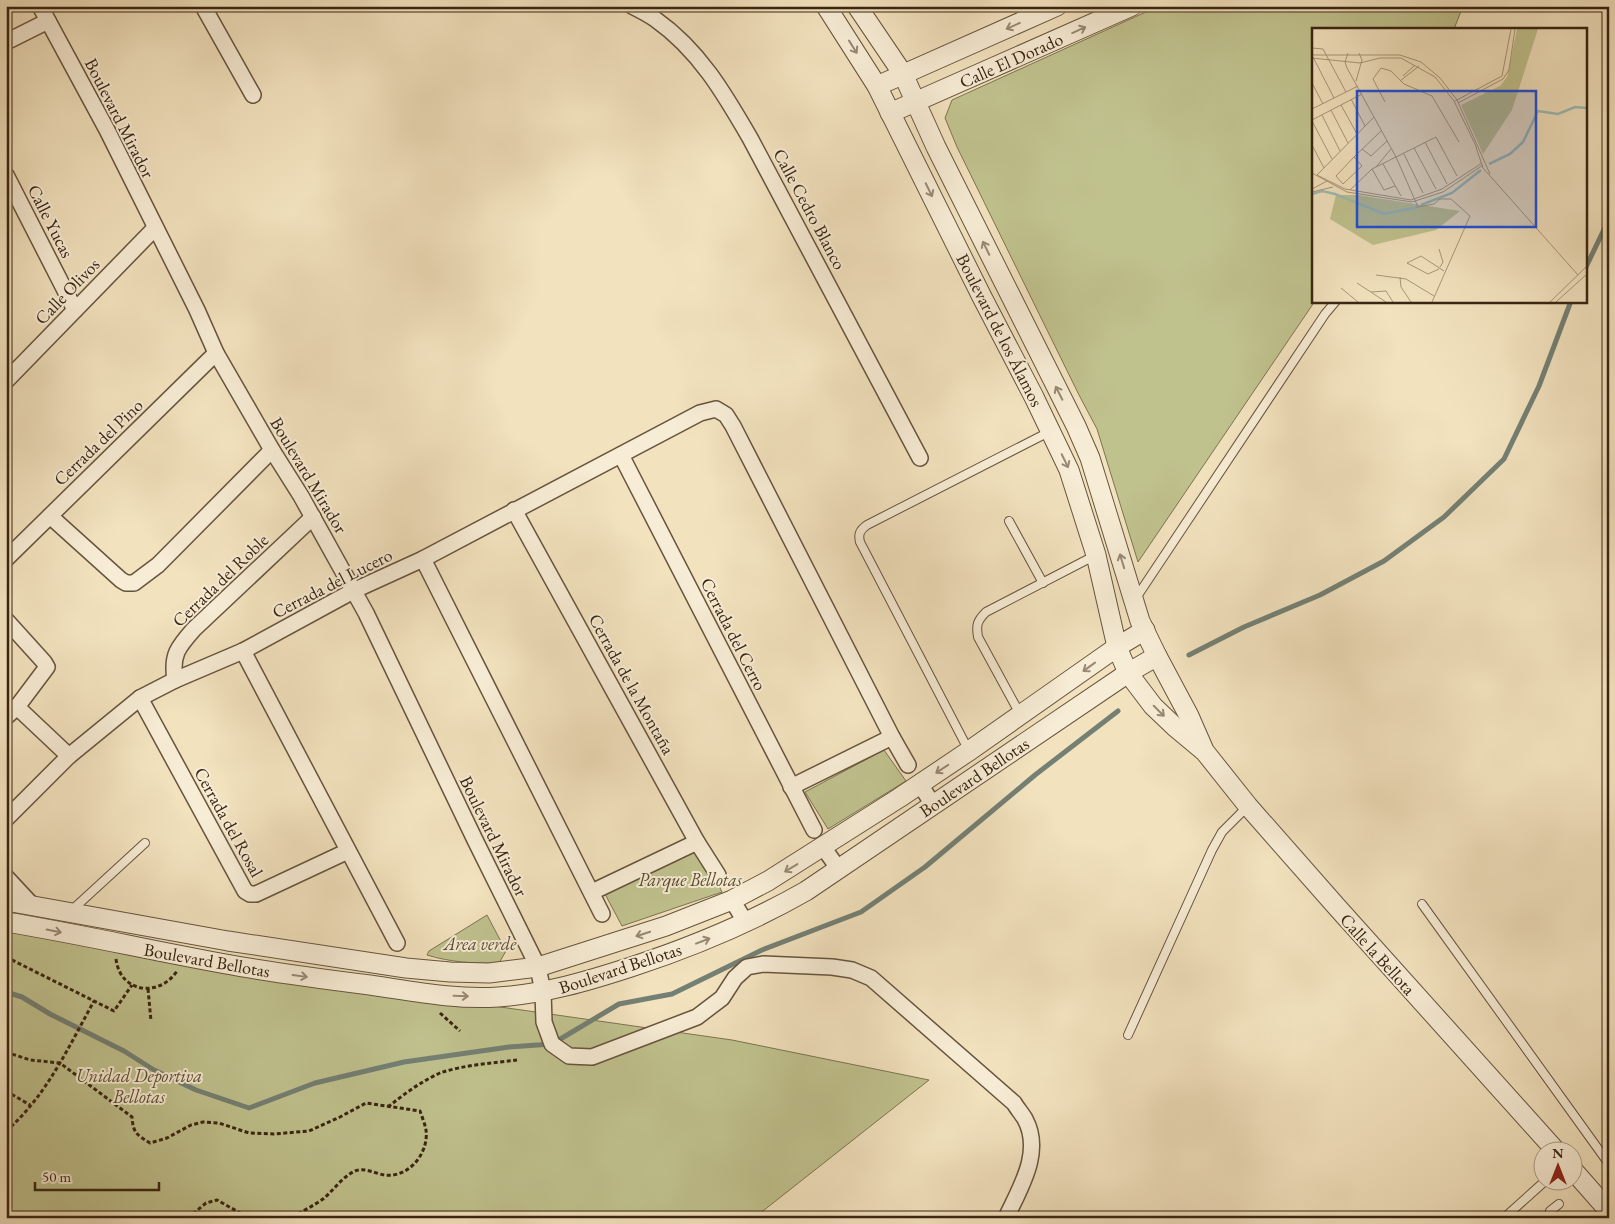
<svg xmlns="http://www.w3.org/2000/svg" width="1615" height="1224" font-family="'EB Garamond',serif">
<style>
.green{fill:#c0c28e;stroke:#7c7450}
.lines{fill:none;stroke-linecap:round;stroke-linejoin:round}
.stream{stroke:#748074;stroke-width:5}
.service-casing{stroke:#67543d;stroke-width:10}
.minor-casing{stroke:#67543d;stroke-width:18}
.tertiary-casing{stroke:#67543d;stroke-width:21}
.path{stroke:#392512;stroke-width:3;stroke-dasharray:4 2.5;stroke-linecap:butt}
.service{stroke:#f7ecd5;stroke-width:8}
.minor{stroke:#f7ecd5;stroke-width:15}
.tertiary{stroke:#f7ecd5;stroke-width:19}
.oneway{stroke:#988874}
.labels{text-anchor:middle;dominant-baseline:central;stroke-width:4;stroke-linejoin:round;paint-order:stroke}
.street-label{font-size:18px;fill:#392512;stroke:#f7ecd5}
.park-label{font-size:18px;font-style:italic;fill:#5b4c31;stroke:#f7ecd5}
.inset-river{fill:none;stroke:#9cbdb6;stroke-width:2.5}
.inset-road{fill:none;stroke:#a89679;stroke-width:1}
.view{fill:#1d4ed8;fill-opacity:0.15;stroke:#1d4ed8;stroke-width:2.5}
.inset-edge{fill:none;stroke:#392512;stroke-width:2.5}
</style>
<rect width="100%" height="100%" fill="#f2e2be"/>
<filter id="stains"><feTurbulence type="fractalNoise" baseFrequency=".004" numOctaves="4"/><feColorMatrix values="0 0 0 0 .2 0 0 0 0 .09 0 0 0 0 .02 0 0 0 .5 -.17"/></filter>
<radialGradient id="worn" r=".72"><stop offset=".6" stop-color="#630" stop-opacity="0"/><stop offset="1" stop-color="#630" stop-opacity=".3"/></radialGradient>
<!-- green -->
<g class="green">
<path d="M1159,6H1463L1454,29H1314L1315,301L1138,562L1097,429L1079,395L957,147L945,118L952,100Z"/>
<path d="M884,750L906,781L828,829L805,792Z"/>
<path d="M700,847L722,892L622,926L605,894Z"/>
<path d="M487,915L506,951L499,963C476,964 449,962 427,955L429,951Z"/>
<path d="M6,929L297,978L732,1040L929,1080L754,1218H6Z"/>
</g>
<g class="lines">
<!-- stream -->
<g class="stream">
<path d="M1586,267L1609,219"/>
<path d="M1189,655L1244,627L1320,595L1384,561L1444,517L1504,459L1539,386L1571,301"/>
<path d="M6,992L22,997L50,1014L124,1051L154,1070L196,1090L249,1108L315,1083L404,1062L509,1047L552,1044L619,1004L672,994L762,950L861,912L925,867L1035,775L1118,711"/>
</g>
<!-- service casing -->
<g class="service-casing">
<g id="service">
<path d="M1009,521L1043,583"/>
<path d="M1136,598L1325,314L1336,301"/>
<path d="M1020,714L978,637C976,625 977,621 986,612L1096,555"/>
<path d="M969,751L860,542C858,534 860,530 867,525L1051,431"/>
<path d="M1422,904L1609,1164"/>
<path d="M72,910L145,843"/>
<path d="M1128,1035L1212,850L1222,832L1248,806"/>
<path d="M1504,1218L1544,1182"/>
<path d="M1548,1218L1550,1211L1559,1204"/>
</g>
</g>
<!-- minor casing -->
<g class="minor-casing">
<g id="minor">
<path d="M40,6L107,130L197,310L216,353L272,450L301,496L366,613L475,840L538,967L543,992L544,1022L552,1044L569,1056L592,1057L697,1017L722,998L735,978L747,967L763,964L832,967L852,970L871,978L1014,1103C1017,1108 1022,1114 1025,1119C1043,1152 1020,1188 1006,1218"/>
<path d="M203,6L253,95"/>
<path d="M632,6C640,10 648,14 655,19C699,50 724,93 750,138L920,458"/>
<path d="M6,42L48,21"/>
<path d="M6,175L75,310"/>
<path d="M6,381L155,228"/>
<path d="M621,455L814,830"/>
<path d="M514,510L697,842L718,875"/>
<path d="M50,516L121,580L126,583H134L158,565L272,450"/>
<path d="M6,559L216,353"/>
<path d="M423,559L602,914"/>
<path d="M6,620L44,662L47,667L17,707L6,717"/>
<path d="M243,651L397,943"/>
<path d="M175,680C171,655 178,647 194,629L313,517"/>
<path d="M140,698L245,891L250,894H256L348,851"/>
<path d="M17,707L69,756"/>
<path d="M920,784L933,805"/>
<path d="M791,787L892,737"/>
<path d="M6,819L69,756L140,698L175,680L243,651L355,590L423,559L700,413L716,409L726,415L733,426L892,737L908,765"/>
<path d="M823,847L838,868"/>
<path d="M6,877L33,906"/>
<path d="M592,892L697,842"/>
<path d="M732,900L746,923"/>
</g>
</g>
<!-- tertiary casing -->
<g class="tertiary-casing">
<g id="tertiary">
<path d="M826,6L877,86L982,297L1034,397L1069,470L1096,555L1117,647L1128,673L1153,706L1175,727L1205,752L1248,806L1336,906L1557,1152"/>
<path d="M857,6L903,74L936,147L1076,426L1090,458L1140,621L1157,656L1189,716L1203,748"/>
<path d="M877,86L1057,6"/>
<path d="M890,113L1132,6"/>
<path d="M6,901L228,941L406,968L450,972L489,973L538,967L666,926L732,900L768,881L899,798L969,751L1117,647L1145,630"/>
<path d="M6,922C80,934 153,951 226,964C274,973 322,979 370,985C412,991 456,1000 498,997C544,994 588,981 631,967C692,947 750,923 806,891L1128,673L1157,656"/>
<path d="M1572,1169L1609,1211"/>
</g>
</g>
<!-- path -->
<g class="path">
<path d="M6,957L114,1011L132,985"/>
<path d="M116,959C120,993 159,998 177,971"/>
<path d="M148,989L151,1021"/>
<path d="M440,1013L460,1031"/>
<path d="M6,1052L30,1060L60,1063L132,1117C133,1133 137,1135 150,1143L167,1138L191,1125L203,1122L219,1123L249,1133L274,1134L309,1131L340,1117L366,1103L420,1111C422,1117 425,1124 426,1130C429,1153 409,1178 385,1175C376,1174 365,1167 355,1171C342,1177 334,1190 323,1199C313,1206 300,1213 289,1218"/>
<path d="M6,1091L30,1105"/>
<path d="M388,1107C404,1094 422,1081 440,1073C463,1065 493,1063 517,1060"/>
<path d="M6,1131C46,1097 69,1046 94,1001"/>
<path d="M188,1218L206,1203L217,1200L249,1218"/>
</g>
<!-- service -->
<use href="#service" class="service"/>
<!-- minor -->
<use href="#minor" class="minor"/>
<!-- tertiary -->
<use href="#tertiary" class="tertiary"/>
</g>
<!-- one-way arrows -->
<defs><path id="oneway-shaft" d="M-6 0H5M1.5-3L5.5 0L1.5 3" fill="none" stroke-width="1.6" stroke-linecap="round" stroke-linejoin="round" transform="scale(1.25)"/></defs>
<g class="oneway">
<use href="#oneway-shaft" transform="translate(1013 26) rotate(156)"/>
<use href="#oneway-shaft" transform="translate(1079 30) rotate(-24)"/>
<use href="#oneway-shaft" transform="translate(853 47) rotate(58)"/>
<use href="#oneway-shaft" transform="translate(929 190) rotate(64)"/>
<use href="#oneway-shaft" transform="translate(986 248) rotate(-116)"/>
<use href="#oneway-shaft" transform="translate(1059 393) rotate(-117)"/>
<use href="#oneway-shaft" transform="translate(1065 461) rotate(64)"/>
<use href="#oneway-shaft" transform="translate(1122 561) rotate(-107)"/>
<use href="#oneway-shaft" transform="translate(1089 667) rotate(144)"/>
<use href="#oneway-shaft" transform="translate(1159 711) rotate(45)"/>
<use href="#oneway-shaft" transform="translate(942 769) rotate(147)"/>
<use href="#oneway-shaft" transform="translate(791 868) rotate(149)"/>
<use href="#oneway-shaft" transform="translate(54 931) rotate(11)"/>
<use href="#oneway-shaft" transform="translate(643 934) rotate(162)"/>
<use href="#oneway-shaft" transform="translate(703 941) rotate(-21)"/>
<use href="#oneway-shaft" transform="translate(300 976) rotate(8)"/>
<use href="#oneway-shaft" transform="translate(461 996) rotate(2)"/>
</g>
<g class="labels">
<!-- street labels -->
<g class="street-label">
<text transform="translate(1011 60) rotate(-24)">Calle El Dorado</text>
<text transform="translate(120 118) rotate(63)">Boulevard Mirador</text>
<text transform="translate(810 209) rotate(62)">Calle Cedro Blanco</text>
<text transform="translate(51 221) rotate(63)">Calle Yucas</text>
<text transform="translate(67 291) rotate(-46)">Calle Olivos</text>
<text transform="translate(1000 330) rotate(63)">Boulevard de los Álamos</text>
<text transform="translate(98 442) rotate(-44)">Cerrada del Pino</text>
<text transform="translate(309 475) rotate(59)">Boulevard Mirador</text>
<text transform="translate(220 580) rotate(-44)">Cerrada del Roble</text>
<text transform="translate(332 583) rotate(-27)">Cerrada del Lucero</text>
<text transform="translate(734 634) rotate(63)">Cerrada del Cerro</text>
<text transform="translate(632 684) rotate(61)">Cerrada de la Montaña</text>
<text transform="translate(974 777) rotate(-34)">Boulevard Bellotas</text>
<text transform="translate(229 822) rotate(61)">Cerrada del Rosal</text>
<text transform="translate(494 836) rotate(64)">Boulevard Mirador</text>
<text transform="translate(1378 954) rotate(48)">Calle la Bellota</text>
<text transform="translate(207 960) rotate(10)">Boulevard Bellotas</text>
<text transform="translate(620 968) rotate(-18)">Boulevard Bellotas</text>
</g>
<!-- park labels -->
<g class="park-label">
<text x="690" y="879">Parque Bellotas</text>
<text x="480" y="943">Area verde</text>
<text x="139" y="1075">Unidad Deportiva<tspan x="139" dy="21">Bellotas</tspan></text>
</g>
</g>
<!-- overview -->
<g transform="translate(1312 28)">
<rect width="275" height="275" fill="#f2e2be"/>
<path d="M205,1H226L200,82L171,126L149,77L188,58L195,49ZM24,167H46L148,183L124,202L61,217L18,191Z" fill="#c0c28e"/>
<path class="inset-river" d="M177,136L198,126L211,114L226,83L246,86L263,79L275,80M0,166L10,163L23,166L72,186L106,179M109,177L140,165L169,142"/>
<path class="inset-road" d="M0,20L11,21L34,64M36,25L33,34L35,40L84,129L106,179L122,176L128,171H139L158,188L120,274M0,27H88L109,34L128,50L145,72L178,146M1,29L22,70M0,30L48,35L68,30H89L123,49L142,73L163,116L171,140L266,247M91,48L103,37M44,53L50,32L47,25M88,53L107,38M0,55L11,76M39,71L53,98M143,73L190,48L199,1M73,74L61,51L69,40L79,43L92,56L120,68L147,114M146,75L191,51L197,42L203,1M29,77L45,106M0,81L46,58M19,82L36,115M10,87L28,123M0,92L50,66M0,93L20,131M113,114L135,156M0,117L12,140M102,120L124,161M50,121L59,128L75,113M92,126L111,165M42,129L50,138L31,156L24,148L42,129L69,103M71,136L89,168M64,139L79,121M60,141L72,162L83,158M0,145L35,164L100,174L131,164L171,137M5,147L33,161L99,172L130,161L170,135M5,147L62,89M0,161L15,153M38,162L60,141L124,109L145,148M0,164L21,159M127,221L131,234L128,239M127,241L116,246L95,235L109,228L132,243M64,247L94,251L122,268M88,249L89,259L99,274M45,255L74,274M29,260L46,274M59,264L74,263L81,274M238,274L275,238M244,274L275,246"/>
<path class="view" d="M45,63H224V199H45Z"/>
<rect width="275" height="275" class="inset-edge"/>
</g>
<!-- margin -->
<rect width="1615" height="1224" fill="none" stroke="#f2e2be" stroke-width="25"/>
<rect x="8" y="8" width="1600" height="1209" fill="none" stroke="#392512" stroke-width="2.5"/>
<rect x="12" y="12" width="1590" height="1199" fill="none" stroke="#392512"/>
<!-- north arrow -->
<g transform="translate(1558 1166)"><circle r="24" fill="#f7ecd5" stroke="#ab9c87"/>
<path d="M0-4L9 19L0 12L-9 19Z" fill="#8f2418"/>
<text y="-8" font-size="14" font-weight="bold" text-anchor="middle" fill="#392512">N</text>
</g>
<!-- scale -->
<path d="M35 1182v8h124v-8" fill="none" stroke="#392512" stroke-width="2.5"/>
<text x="42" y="1182" font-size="15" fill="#392512" stroke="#f7ecd5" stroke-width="4" paint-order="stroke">50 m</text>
<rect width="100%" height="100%" filter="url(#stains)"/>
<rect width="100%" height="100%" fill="url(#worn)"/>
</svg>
